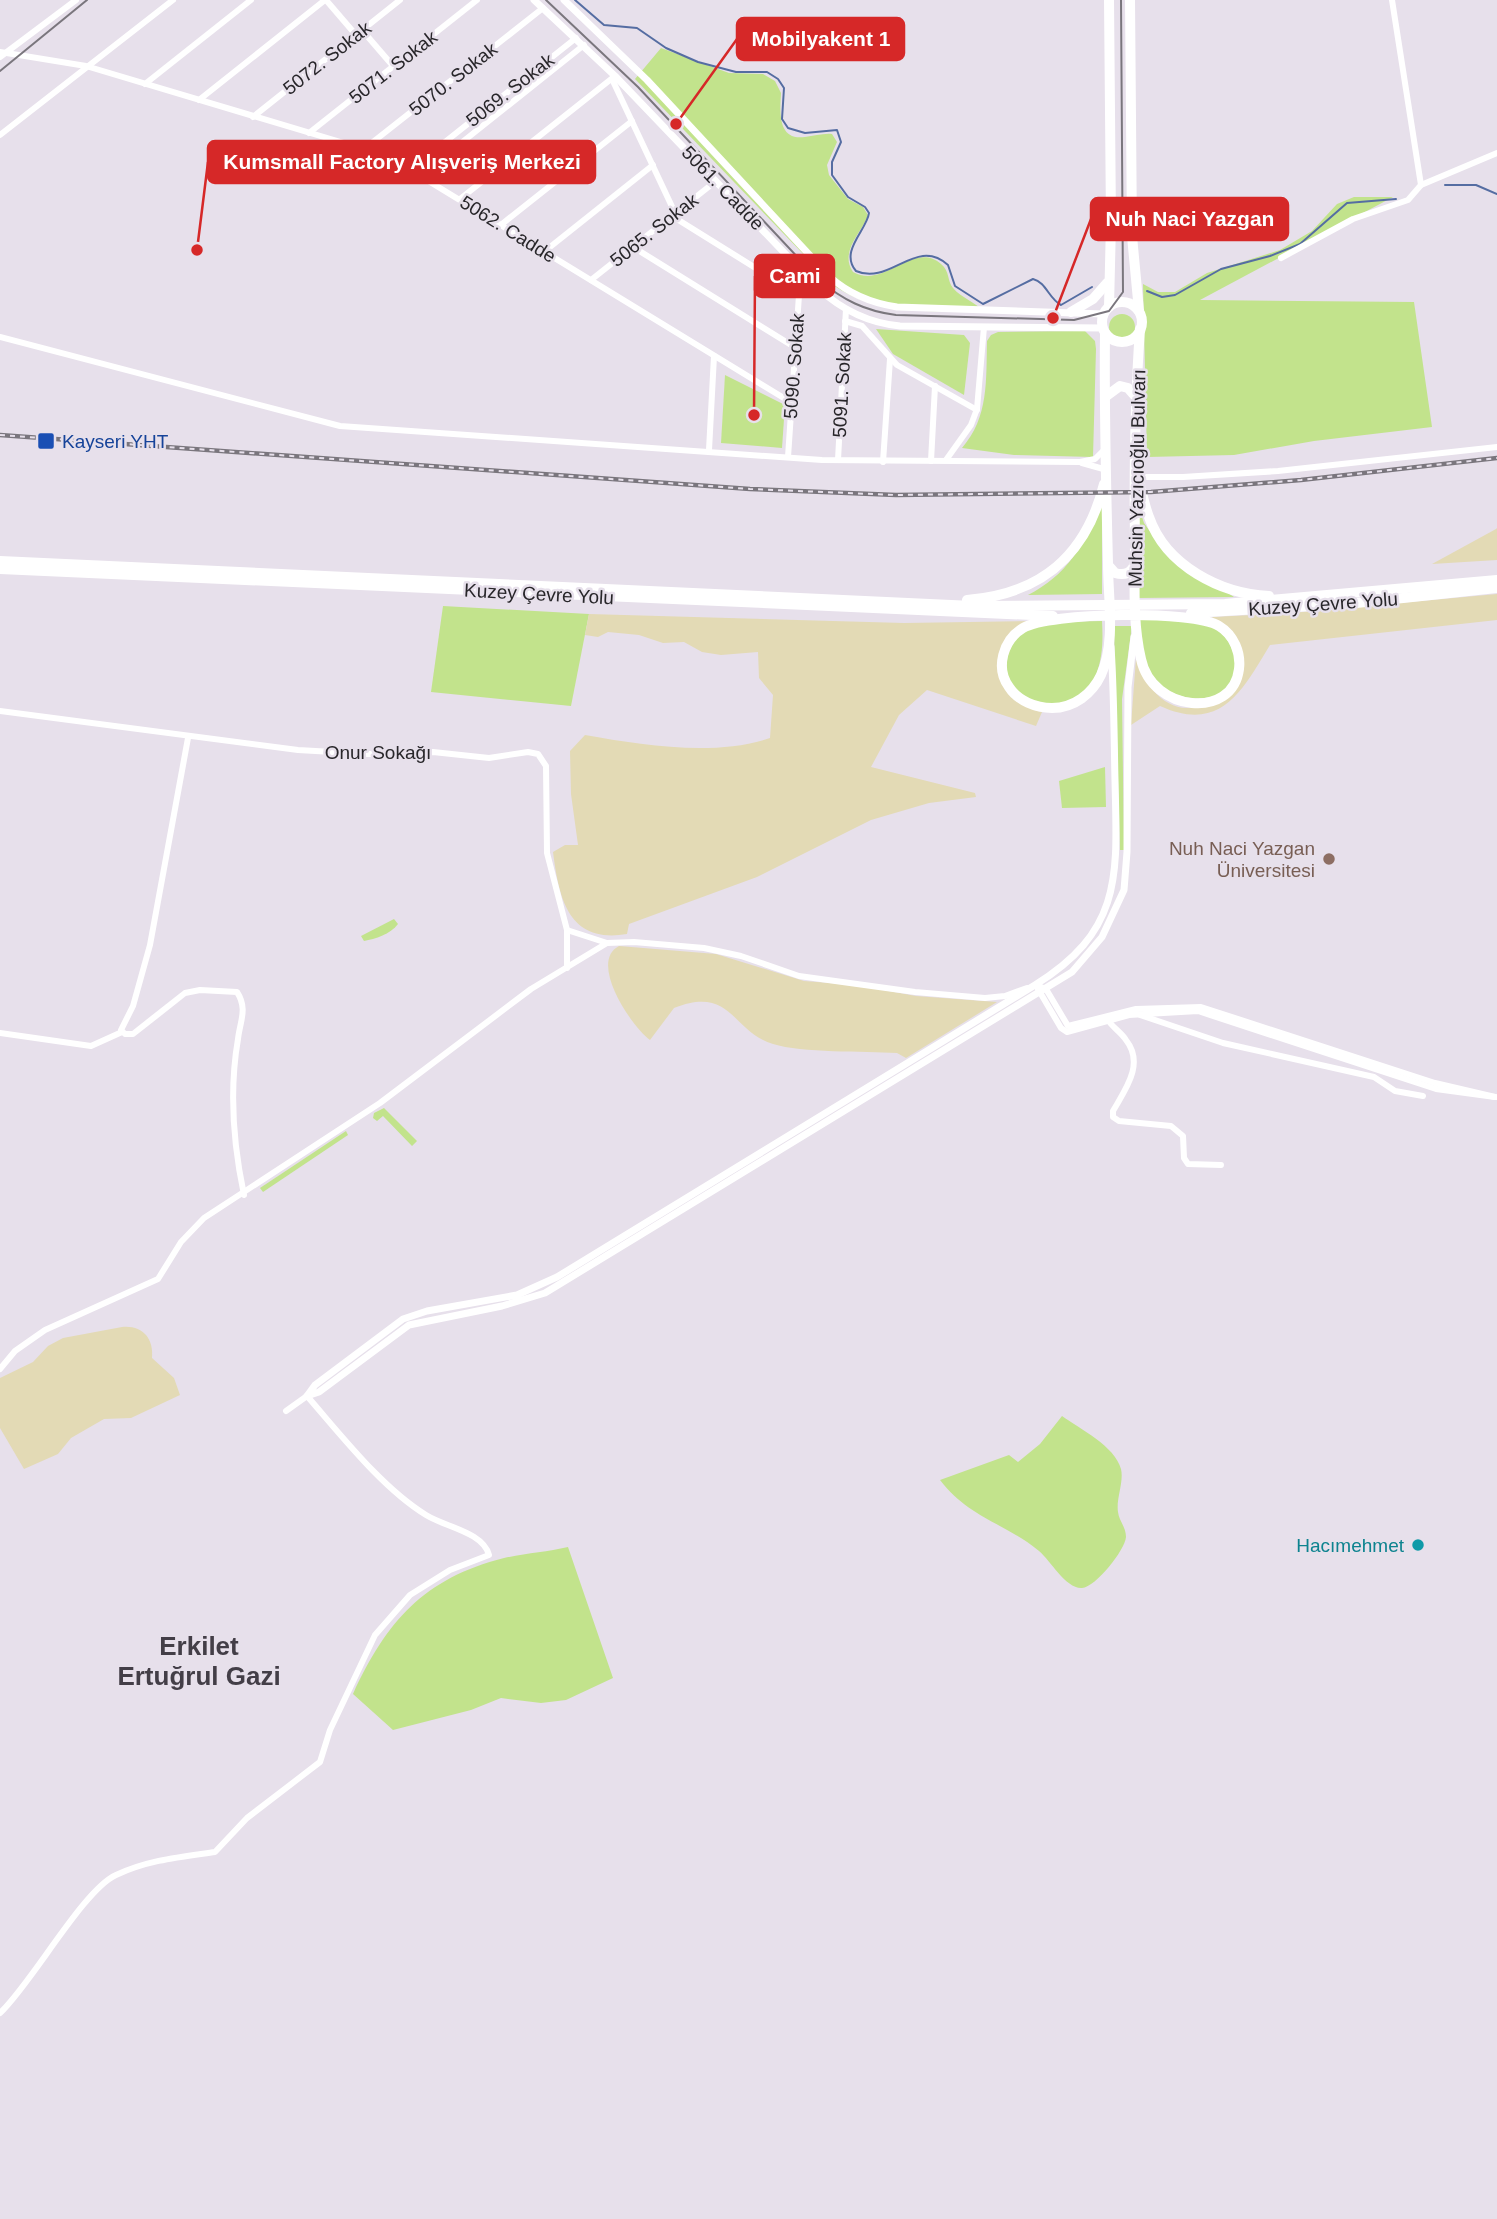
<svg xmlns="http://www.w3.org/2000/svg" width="1497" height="2219" font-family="Arial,sans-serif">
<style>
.green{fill:#c2e38c}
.sand{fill:#e3dab5}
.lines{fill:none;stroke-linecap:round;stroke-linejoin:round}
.stream{stroke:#556da2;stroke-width:2}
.minor{stroke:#fff;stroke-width:6}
.tertiary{stroke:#fff;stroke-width:7}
.trunk{stroke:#fff;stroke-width:10}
.tram{stroke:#7a767d;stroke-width:2}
.rail-casing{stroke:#7a767d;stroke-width:4.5}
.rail{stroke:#e7e0eb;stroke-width:2;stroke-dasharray:5;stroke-linecap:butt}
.transit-dot{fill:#1a4fb4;stroke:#e7e0eb;stroke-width:2.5}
.education-dot{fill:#8d6e63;stroke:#e7e0eb;stroke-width:2.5}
.culture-dot{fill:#0f9aa8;stroke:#e7e0eb;stroke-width:2.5}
.labels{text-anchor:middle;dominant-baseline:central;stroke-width:5;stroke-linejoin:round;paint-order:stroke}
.street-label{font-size:19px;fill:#28262a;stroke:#e7e0eb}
.transit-label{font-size:19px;fill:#164399;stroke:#e7e0eb;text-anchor:start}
.education-label{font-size:19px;fill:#785e54;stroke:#e7e0eb;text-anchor:end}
.culture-label{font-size:19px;fill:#0d838f;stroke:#e7e0eb;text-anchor:end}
.district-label{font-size:26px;font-weight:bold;fill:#433e47;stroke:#e7e0eb}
.leader{fill:none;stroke:#d62828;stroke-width:2.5}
.callout-dot{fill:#d62828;stroke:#e7e0eb;stroke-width:2.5}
.callout{fill:#d62828;stroke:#d62828;stroke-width:2.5}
.callout-label{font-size:21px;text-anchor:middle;font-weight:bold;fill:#fff}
</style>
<rect width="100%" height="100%" fill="#e7e0eb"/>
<!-- green -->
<g class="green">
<path d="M661,48L729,73L763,74L775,81L781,93C780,111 777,141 805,137C814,136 824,133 832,134L837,142L827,165L829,175L848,199L863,207L868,215C862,233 839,251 853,272C884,290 913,240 941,264C950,271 947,281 953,288C961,298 976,302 984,312C932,310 879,317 833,285L635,79Z"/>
<path d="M1354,197H1393L1200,300L1414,302L1432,427L1314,441L1234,455L1147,457L1143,284L1158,292H1175L1207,273L1280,250L1312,231L1337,204Z"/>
<circle cx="1122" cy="327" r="13"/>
<path d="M876,329L964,335L970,343L964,395L893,354Z"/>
<path d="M1085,331L1095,341L1096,349L1093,457L1014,455L962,448C989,417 986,380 987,341L991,335L998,332Z"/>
<path d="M725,375L785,405L782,448L721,443Z"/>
<path d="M1102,502V594L1028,595C1069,574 1085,543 1102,502Z"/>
<path d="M1138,505L1144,523L1164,551L1234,597L1137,598Z"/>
<path d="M443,606L589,614L571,706L431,692Z"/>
<path d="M1140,620C1163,620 1193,616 1214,627C1223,633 1230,642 1233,652C1250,710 1168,712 1146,668C1140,656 1141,634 1140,620Z"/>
<path d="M1102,621C1103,639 1103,657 1096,675C1085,703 1049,713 1023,697C1016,693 1011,683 1006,677L1008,647L1025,629L1057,622Z"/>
<path d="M1114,626H1132L1122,699L1124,850H1120Z"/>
<path d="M1105,767L1106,807L1062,808L1059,781Z"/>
<path d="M394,919L398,924C391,934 375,939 364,941L361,936Z"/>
<path d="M384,1108L417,1141L412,1146L383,1116L377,1121L373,1118L374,1113Z"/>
<path d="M346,1131L348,1135L263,1192L260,1188Z"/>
<path d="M1062,1416C1080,1429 1115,1446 1121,1469C1124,1482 1116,1499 1118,1512C1119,1521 1126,1527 1126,1537C1125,1550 1096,1587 1082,1588C1066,1589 1051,1561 1039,1551C1005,1523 969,1518 940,1480L1009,1455L1018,1462L1040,1444Z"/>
<path d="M568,1547L613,1678L566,1700L541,1703L501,1698L471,1710L393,1730L353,1694C386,1622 424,1578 504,1558C526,1553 547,1552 568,1547Z"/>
</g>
<!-- sand -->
<g class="sand">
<path d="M1497,528V560L1432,564L1496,529Z"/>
<path d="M1497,594V620L1270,645C1243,689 1222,734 1160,706L1131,725L1136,658C1143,683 1166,714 1195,707C1209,704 1223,694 1236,688C1257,654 1233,641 1212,617L1291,613Z"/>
<path d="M589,614L904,623L1033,621L1019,627L1000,676L1034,710L1042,712L1036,726L927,690L899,715L871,767L975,793L976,797L929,803L871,820L757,877L629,924L627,934C568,944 559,898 553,852L565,845H578L571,794L570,751L585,735C642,745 714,757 770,738L773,695L759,678L758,652L721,655L702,652L684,642L663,643L639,635L608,632L598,637L585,635Z"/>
<path d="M619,946L716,954L804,981L856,985L916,996L997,1002L906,1058L897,1053C863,1051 802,1053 773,1044C732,1032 732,985 674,1008L650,1040C631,1026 588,962 619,946Z"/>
<path d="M122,1327C142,1325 154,1338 152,1358L174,1378L180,1395L131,1418L104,1419L71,1438L58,1454L24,1469L0,1428V1378L33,1362L48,1346L63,1338Z"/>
</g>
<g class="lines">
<!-- stream -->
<g class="stream">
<path d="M575,0L604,25L637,28L666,48L698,62L736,72H767L778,79L784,88L782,119L788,128L805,133L837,130L841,142L832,162V175L848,197L865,207L869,213C867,230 839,251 856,271C890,286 916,236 948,265L955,286L983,304L1033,279C1046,282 1049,299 1061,305L1092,287"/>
<path d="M1445,185H1476L1497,194"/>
<path d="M1147,291L1162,297L1175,295L1221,269L1270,256L1300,244L1347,203L1396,199"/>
</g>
<!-- minor -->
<g class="minor">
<path d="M326,0L356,35"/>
<path d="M362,30L393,66"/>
<path d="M0,52L86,66L364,149L399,163L792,403"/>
<path d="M0,57L76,0"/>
<path d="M612,79L675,213"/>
<path d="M145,84L251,0"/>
<path d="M199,100L325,0"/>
<path d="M253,117L400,0"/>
<path d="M309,133L477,0"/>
<path d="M0,135L173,0"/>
<path d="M364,149L543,8"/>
<path d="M411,169L576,38"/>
<path d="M421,175L584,45"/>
<path d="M1421,185L1497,153"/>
<path d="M460,199L615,76"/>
<path d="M672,216L799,295"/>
<path d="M502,224L632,121"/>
<path d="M633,247L796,348"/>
<path d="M545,251L653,165"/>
<path d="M1281,258L1353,219L1408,200L1421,185L1392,0"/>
<path d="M591,280L716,181"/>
<path d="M845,321L862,326L897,365L977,410"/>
<path d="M0,337L340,426L822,460L1080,462L1095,459L1104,450"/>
<path d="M709,450L714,356"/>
<path d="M788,457L799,295L808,278"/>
<path d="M838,460L846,309"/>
<path d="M946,460L971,425L977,409L984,327"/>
<path d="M931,461L935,386"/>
<path d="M883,462L890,359"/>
<path d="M1082,463L1107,470"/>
<path d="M1138,477H1183L1278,471L1497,447"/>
<path d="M0,711L298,750L368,754L433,752L489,758L528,752L538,754L546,766L547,853L567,930V968"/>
<path d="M188,738L150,945L133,1006L121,1030L125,1034H133L185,993L200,990L237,992C248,1009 240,1021 238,1039C229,1091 233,1143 244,1195"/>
<path d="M567,930L607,943"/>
<path d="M1041,987L1046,989L1068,1026L1136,1009L1201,1007L1435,1083L1495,1097"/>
<path d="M1038,989L1061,1028L1067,1032L1129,1015L1198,1011L1436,1089L1495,1097"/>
<path d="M1140,1015L1223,1043L1374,1077L1395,1091L1423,1096"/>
<path d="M1108,1020C1113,1028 1121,1032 1126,1040C1145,1064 1125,1090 1113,1111V1117L1119,1121L1171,1126L1183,1136L1184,1158L1188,1164L1221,1165"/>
<path d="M0,1033L91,1046L122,1032"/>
<path d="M0,1369L15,1351L45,1330L158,1279L181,1242L204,1218L380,1103L531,989L607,943L634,942L704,948L741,956L799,976L915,992L985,998L1005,996L1027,988"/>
<path d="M286,1411L307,1396"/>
<path d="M0,2013C32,1983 83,1890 116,1875C148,1860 180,1857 215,1852L247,1818L320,1762L330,1730L375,1635L410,1595L450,1570L489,1555C483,1532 445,1527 426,1515C382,1488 341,1435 307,1396"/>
</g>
<!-- tertiary -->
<g class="tertiary">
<path d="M534,0L615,76L819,289C842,310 869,323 900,326L1103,328"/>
<path d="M564,0L647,80L830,277C849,294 871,303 897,307L1103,314"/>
<path d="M307,1396L319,1392L409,1325L502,1306L545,1293L1072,972L1102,937L1124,890L1127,852L1128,687L1134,637"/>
<path d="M307,1396L315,1385L403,1319L427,1311L517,1295L557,1277L1035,985C1124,930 1117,873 1115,781C1114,736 1114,692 1111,647"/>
</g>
<!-- trunk -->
<g class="trunk">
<path d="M1130,0L1132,236L1139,311"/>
<circle cx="1122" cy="322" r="20"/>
<path d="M1109,307L1111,223L1109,0"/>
<path d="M1071,312L1093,299L1107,283"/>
<path d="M1105,333C1104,410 1106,487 1108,564C1108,599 1116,642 1101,675C1092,694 1074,708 1052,708C1036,708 1018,701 1009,687C995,668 1003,640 1023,628C1049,612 1194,610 1219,626C1234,635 1241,653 1239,669C1233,720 1152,712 1141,659C1132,621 1135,580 1135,541C1134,470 1135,400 1140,329"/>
<path d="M1105,397L1120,386L1128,388L1135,396"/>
<path d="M1138,476C1141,489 1144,504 1149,517C1166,566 1221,594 1269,596"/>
<path d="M0,561L973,606L1225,604L1497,580"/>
<path d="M1108,565L1115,573C1125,576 1132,573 1135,563"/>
<path d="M0,569L1053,616"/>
<path d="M967,600C1041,594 1086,556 1104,484"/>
<path d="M1191,613L1347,604L1497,588"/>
</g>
<!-- tram -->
<g class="tram">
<path d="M546,0L638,87L819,280C843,300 865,311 896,315L1074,320L1109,311L1123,292L1121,0"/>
<path d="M0,71L87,0"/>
</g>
<!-- rail casing -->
<g class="rail-casing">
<path id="rail" d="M0,435L750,489L896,495L1151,492L1301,480L1497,458"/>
</g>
<!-- rail -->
<use href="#rail" class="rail"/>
</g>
<!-- markers -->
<rect class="transit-dot" x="37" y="432" width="18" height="18" rx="3.5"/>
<circle class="education-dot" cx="1329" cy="859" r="7"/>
<circle class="culture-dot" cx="1418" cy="1545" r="7"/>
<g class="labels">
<!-- street labels -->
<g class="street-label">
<text transform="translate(327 58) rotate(-38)">5072. Sokak</text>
<text transform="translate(393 67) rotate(-38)">5071. Sokak</text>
<text transform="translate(453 79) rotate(-38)">5070. Sokak</text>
<text transform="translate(510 90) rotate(-38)">5069. Sokak</text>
<text transform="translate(723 188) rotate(46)">5061. Cadde</text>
<text transform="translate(508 229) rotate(32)">5062. Cadde</text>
<text transform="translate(654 230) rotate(-38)">5065. Sokak</text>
<text transform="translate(794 366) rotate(-86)">5090. Sokak</text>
<text transform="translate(842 385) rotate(-87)">5091. Sokak</text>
<text transform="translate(1137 478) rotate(-89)">Muhsin Yazıcıoğlu Bulvarı</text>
<text transform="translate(539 594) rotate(3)">Kuzey Çevre Yolu</text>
<text transform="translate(1323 604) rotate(-4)">Kuzey Çevre Yolu</text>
<text x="378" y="752">Onur Sokağı</text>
</g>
<!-- transit labels -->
<g class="transit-label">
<text x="62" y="441">Kayseri YHT</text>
</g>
<!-- education labels -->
<g class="education-label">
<text x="1315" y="848">Nuh Naci Yazgan<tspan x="1315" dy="22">Üniversitesi</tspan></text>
</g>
<!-- culture labels -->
<g class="culture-label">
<text x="1404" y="1545">Hacımehmet</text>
</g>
<!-- district labels -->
<g class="district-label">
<text x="199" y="1646">Erkilet<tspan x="199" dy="30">Ertuğrul Gazi</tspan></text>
</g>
</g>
<!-- callouts -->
<path class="leader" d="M676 124L737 39M197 250L208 162M1053 318L1091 219M754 415L755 276"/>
<g class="callout-dot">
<circle cx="676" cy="124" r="7"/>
<circle cx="197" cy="250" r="7"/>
<circle cx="1053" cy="318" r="7"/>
<circle cx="754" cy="415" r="7"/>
</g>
<g class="callout">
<rect x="737" y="18" width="167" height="42" rx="7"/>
<rect x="208" y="141" width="387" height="42" rx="7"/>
<rect x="1091" y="198" width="197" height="42" rx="7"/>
<rect x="755" y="255" width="79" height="42" rx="7"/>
</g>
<g class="callout-label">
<text x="821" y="46">Mobilyakent 1</text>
<text x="402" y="169">Kumsmall Factory Alışveriş Merkezi</text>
<text x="1190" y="226">Nuh Naci Yazgan</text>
<text x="795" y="283">Cami</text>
</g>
</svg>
